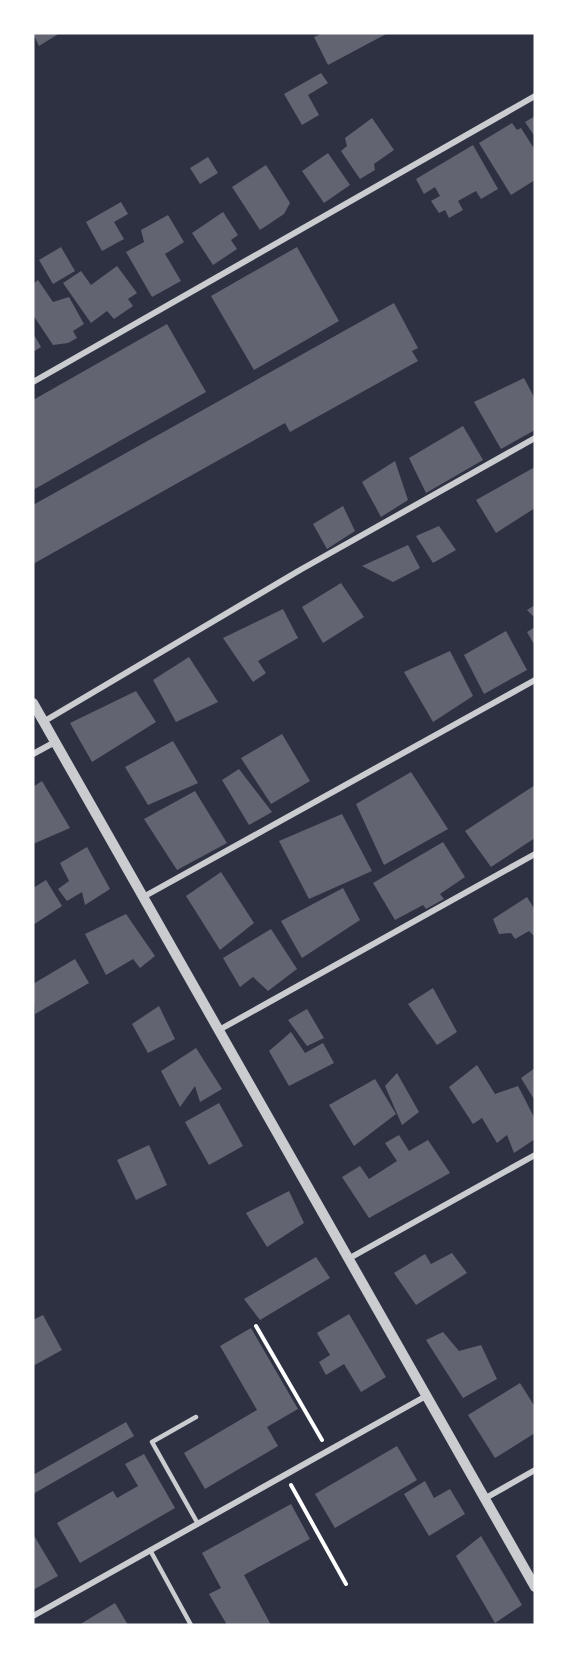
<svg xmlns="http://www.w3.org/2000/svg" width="568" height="1658" font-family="Karla,sans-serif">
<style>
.building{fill:#626471}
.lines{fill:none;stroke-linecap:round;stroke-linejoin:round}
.path{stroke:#fff;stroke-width:4}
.service{stroke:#caccd0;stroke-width:4.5}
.minor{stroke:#caccd0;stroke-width:6}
.tertiary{stroke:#caccd0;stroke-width:10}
</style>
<rect width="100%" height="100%" fill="#2d3142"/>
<!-- building -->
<g class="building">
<path d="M33,33H60L39,46Z"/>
<path d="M323,33H388L328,65L314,37Z"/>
<path d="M321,73L328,83L308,95L319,115L302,125L284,94Z"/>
<path d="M535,116V137L525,122Z"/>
<path d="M372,118L394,150L374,164L375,170L360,179L341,151L347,146L345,138Z"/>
<path d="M512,123L517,130L521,128L535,150V180L511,195L479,143Z"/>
<path d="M473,145L498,189L481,199L476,191L458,201L463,210L449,218L445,210L439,213L431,201L440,196L435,187L424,194L416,179Z"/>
<path d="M328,153L350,185L324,203L302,171Z"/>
<path d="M208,157L218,173L200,184L190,168Z"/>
<path d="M266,165L290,203L284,214L260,230L232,187Z"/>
<path d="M121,202L128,214L114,222L124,239L102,251L86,222Z"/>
<path d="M223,212L238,235L231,240L237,249L213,265L192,233Z"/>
<path d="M168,215L184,242L165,254L181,281L152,297L126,252L144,242L141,230Z"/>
<path d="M61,247L75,271L53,284L39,260Z"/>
<path d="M297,247L339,321L254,370L211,296Z"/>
<path d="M117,266L137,293L128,299L133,306L114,319L107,311L91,323L63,283L81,271L91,285Z"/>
<path d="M38,280L53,302L69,297L84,324L73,331L77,338L68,343L53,345L33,315V284Z"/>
<path d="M394,303L418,348L412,351L418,361L290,432L285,423L33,564V505Z"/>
<path d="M167,324L206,392L33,490V400Z"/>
<path d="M33,333L41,347L33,352Z"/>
<path d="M524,378L535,399V430L501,449L474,402Z"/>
<path d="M463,426L483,460L426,493L409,458Z"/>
<path d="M395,461L408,500L381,517L362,482Z"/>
<path d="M535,467V508L496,533L476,500Z"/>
<path d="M343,506L355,531L327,549L313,524Z"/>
<path d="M439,526L456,550L433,563L416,536Z"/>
<path d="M408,545L420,568L393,582L362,566Z"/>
<path d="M341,583L364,617L323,643L302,607Z"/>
<path d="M535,605V618L527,610Z"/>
<path d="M283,609L298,638L258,661L266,673L253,682L223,638Z"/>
<path d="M535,627V646L527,632Z"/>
<path d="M506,631L527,670L484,694L464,655Z"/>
<path d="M450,651L473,696L433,722L404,672Z"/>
<path d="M189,657L218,702L176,722L153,680Z"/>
<path d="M136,691L156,722L92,762L70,723Z"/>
<path d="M282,734L310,781L271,804L241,758Z"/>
<path d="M173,741L198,783L148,805L125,767Z"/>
<path d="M239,769L272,812L249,825L222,780Z"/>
<path d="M411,772L448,829L384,865L356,804Z"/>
<path d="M42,781L70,828L33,844V787Z"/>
<path d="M535,785V838L491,867L465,831Z"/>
<path d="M195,791L227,843L177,870L144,819Z"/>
<path d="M342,814L372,871L309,899L279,841Z"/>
<path d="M443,842L465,877L440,894L444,899L426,909L423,905L395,920L373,883Z"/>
<path d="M87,847L110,889L85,905L82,892L67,901L58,889L69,881L60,863Z"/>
<path d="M221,872L254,923L220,950L186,896Z"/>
<path d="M46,880L62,906L33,925V888Z"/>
<path d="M343,888L360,920L302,958L281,921Z"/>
<path d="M527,897L535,910V937L529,931L515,939L511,933L499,934L493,919Z"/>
<path d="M126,914L155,956L140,968L133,959L106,975L85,934Z"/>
<path d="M271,929L297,969L268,991L253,977L240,987L223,958Z"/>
<path d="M75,959L89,983L35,1014L33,984Z"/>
<path d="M433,988L457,1032L437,1045L408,1004Z"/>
<path d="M159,1006L175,1039L148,1053L132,1024Z"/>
<path d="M307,1009L324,1038L307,1046L288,1020Z"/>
<path d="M291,1032L305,1053L323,1043L334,1063L289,1086L269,1051Z"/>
<path d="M196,1048L222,1089L200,1102L195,1086L180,1107L161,1071Z"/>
<path d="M477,1065L495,1094L518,1086L535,1119V1139L514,1153L507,1135L497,1143L482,1118L473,1124L449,1087Z"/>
<path d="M535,1068V1101L521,1078Z"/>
<path d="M397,1073L419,1112L402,1125L385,1086Z"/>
<path d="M375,1079L396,1114L354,1146L329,1105Z"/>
<path d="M219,1103L243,1146L209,1165L185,1122Z"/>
<path d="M399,1135L409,1151L428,1140L450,1173L369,1218L342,1177L360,1166L369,1179L397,1161L385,1143Z"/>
<path d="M149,1145L167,1185L136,1200L117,1160Z"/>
<path d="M289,1191L304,1223L267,1247L246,1213Z"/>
<path d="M452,1253L467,1273L416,1305L394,1273L425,1254L431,1264Z"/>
<path d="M316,1257L330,1278L260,1320L244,1299Z"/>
<path d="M349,1314L386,1377L361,1392L344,1364L326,1375L319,1362L330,1355L317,1333Z"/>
<path d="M43,1315L62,1350L33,1366V1320Z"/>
<path d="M251,1328L298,1409L267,1427L278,1446L205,1489L184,1453L257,1410L220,1346Z"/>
<path d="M443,1332L459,1351L481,1345L497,1379L463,1398L426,1340Z"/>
<path d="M520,1383L535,1407V1433L495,1458L468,1415Z"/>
<path d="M126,1422L134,1436L33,1494V1475Z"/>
<path d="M397,1446L417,1480L335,1528L315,1494Z"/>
<path d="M144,1454L175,1508L80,1563L57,1523L113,1491L117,1498L138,1486L125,1464Z"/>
<path d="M425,1481L434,1498L450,1489L465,1514L429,1536L404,1494Z"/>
<path d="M291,1504L310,1539L244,1575L271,1625H227L209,1594L221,1588L202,1553Z"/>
<path d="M33,1534L58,1576L33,1590Z"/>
<path d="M481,1536L522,1605L495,1623L456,1556Z"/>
<path d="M115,1603L128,1625H79Z"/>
</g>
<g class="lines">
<!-- path -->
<g class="path">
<path d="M256,1326L322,1440"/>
<path d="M291,1485L346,1584"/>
</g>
<!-- service -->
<g class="service">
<path d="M196,1417L152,1442L198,1524"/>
<path d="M150,1550L191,1625"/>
</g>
<!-- minor -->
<g class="minor">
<path d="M33,382L535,96"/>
<path d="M43,722L300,570L535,438"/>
<path d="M33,754L55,742"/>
<path d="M145,896L535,680"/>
<path d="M219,1030L535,854"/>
<path d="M348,1259L535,1155"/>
<path d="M484,1499L535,1470"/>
<path d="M33,1616L426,1396"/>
</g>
<!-- tertiary -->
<path class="tertiary" d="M33,703L535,1587"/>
</g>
<!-- border -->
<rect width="568" height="1658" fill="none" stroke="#ffffff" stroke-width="69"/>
</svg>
